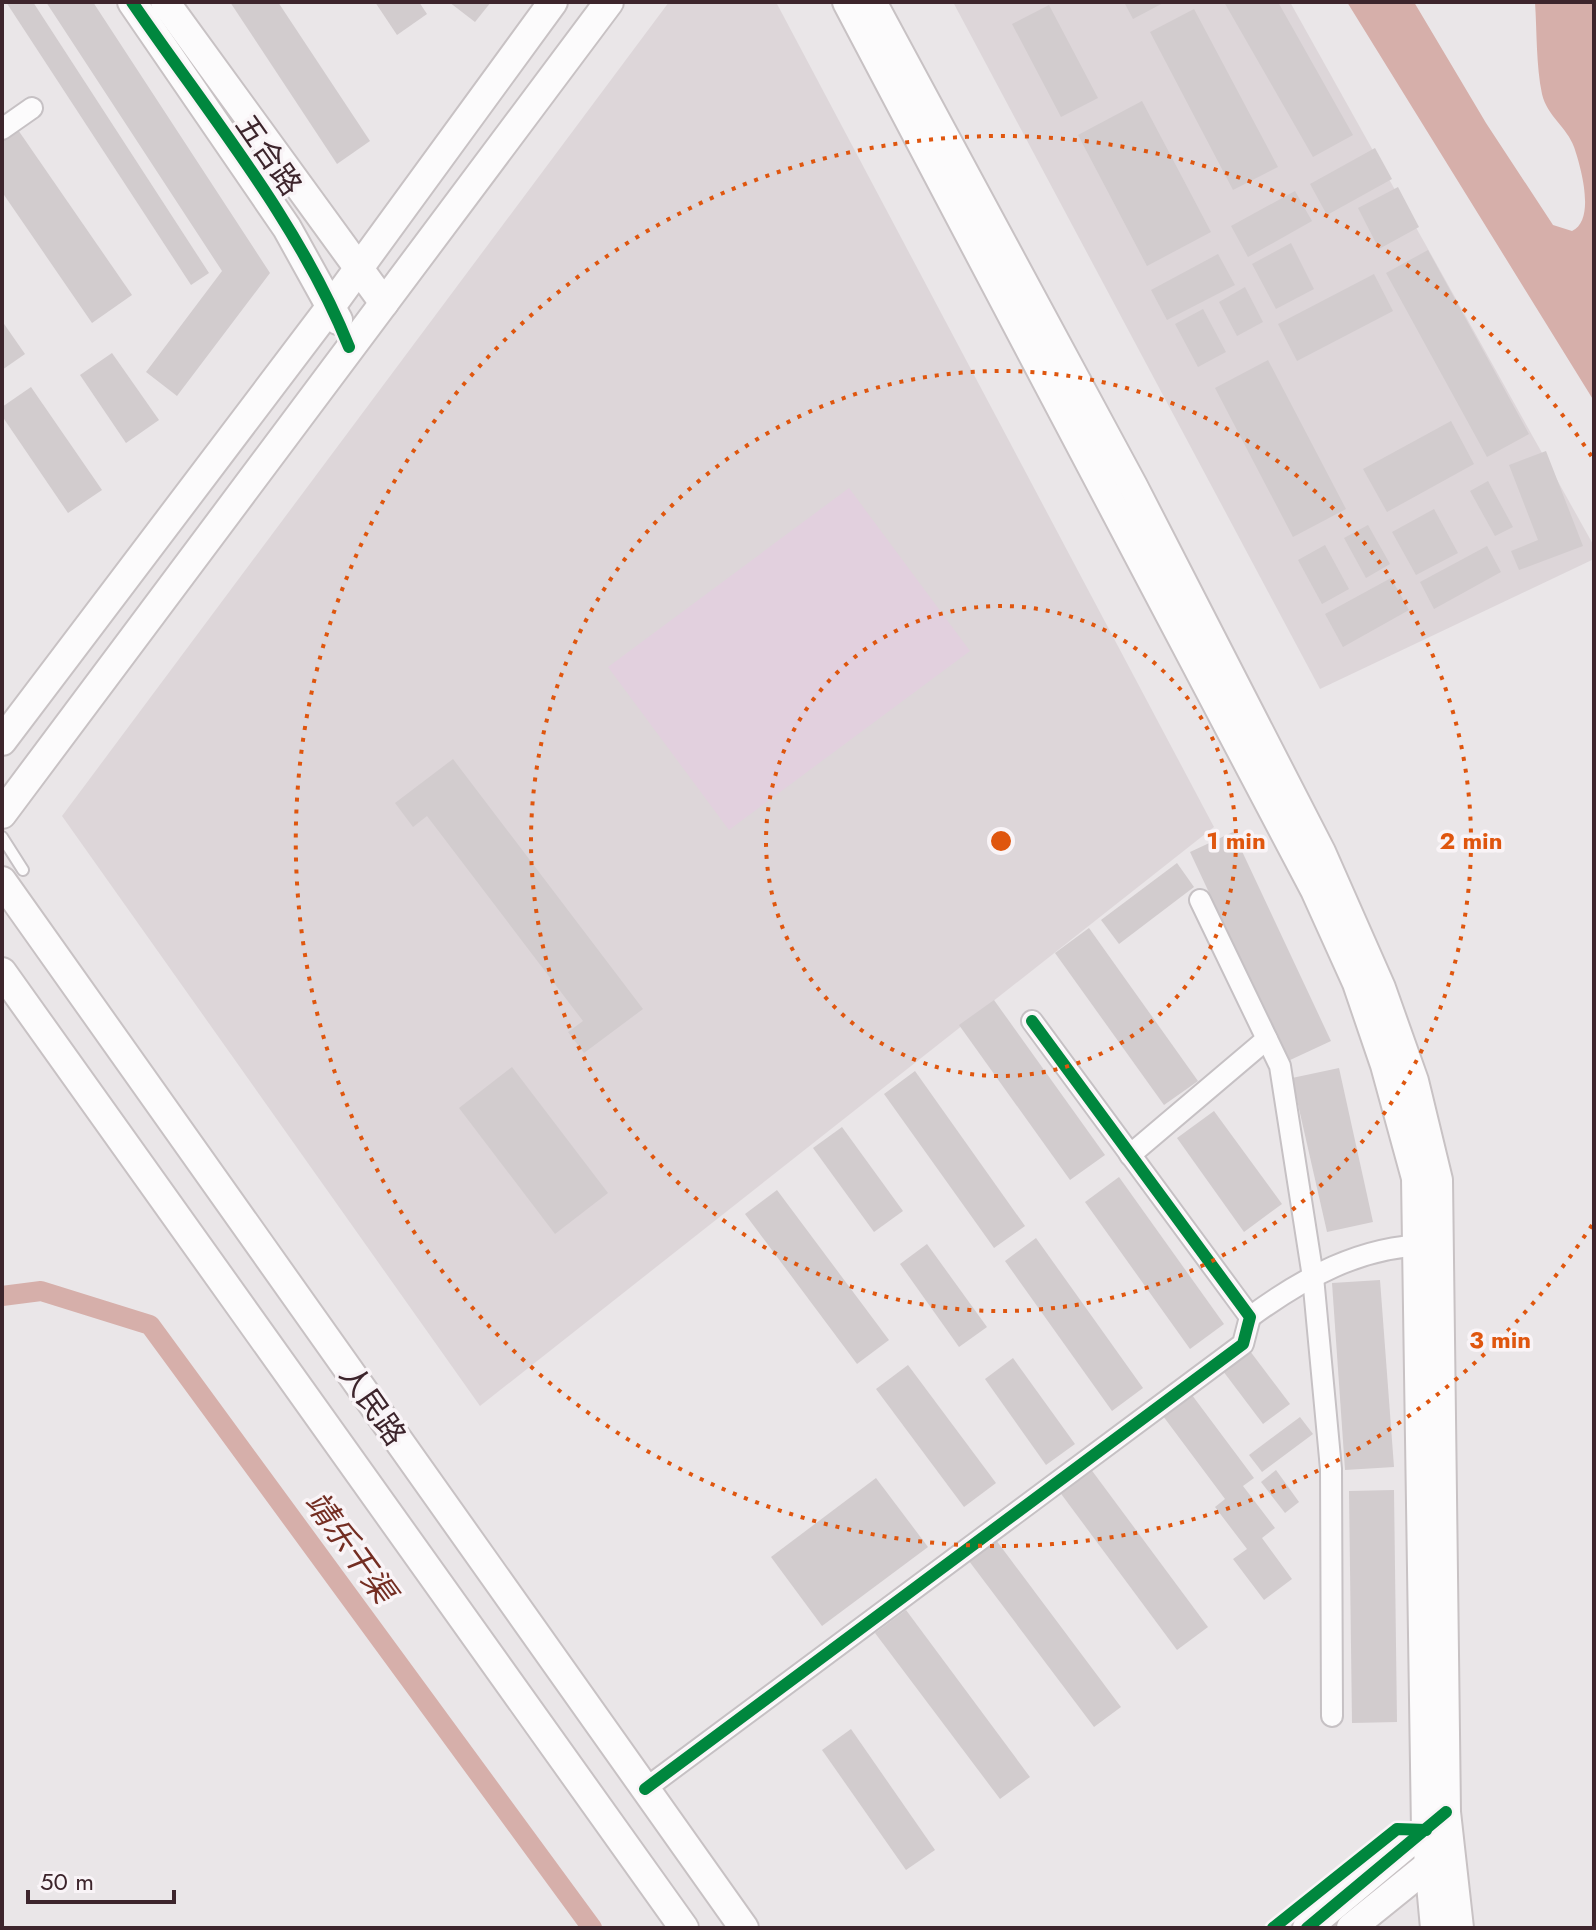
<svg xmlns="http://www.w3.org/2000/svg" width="1596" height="1930" font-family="Jost,'Noto Sans SC',sans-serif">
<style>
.built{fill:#ddd6d9}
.green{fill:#e2d0de}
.water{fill:#d6afaa}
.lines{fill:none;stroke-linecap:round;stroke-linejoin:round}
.canal{stroke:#d6afaa;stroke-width:20}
.building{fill:#d2ccce}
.lane-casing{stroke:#c6c1c4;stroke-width:14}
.street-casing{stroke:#c6c1c4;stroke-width:24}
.secondary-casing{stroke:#c8c2c4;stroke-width:32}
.lane{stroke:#fcfbfc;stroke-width:10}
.street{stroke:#fcfbfc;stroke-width:20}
.secondary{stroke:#fcfbfc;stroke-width:28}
.cycleway-casing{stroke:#f9f4f7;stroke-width:17}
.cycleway{stroke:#00873e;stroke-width:12}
.ring{fill:none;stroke:#df560e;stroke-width:4;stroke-dasharray:4 8}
.labels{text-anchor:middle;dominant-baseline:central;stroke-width:7;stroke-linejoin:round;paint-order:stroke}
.street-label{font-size:30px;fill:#3d252c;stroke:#f9f4f7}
.water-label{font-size:32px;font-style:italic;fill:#742e23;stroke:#f9f4f7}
.centre{fill:#df560e;stroke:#f9f4f7;stroke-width:4}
.ring-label{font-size:24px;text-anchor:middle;font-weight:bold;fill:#df560e;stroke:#f9f4f7;stroke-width:7;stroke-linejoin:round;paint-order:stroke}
</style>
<rect width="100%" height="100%" fill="#eae6e8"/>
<!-- built -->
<g class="built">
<path d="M669,2H776L1214,827L480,1406L62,816Z"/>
<path d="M953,2H1290L1594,546V559L1320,689Z"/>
</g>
<!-- green -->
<path class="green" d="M849,488L970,651L729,830L608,667Z"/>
<!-- water -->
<path class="water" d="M1347,2H1414L1486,123L1553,225L1572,231C1596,220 1581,167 1574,147C1567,127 1547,116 1542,94C1536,65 1537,32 1535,2H1594V401Z"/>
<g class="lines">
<!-- canal -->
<path class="canal" d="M2,1296L41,1291L150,1325L592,1928"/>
</g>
<!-- building -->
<g class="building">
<path d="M6,2H33L209,273L191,285Z"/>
<path d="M46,2H93L270,273L177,396L146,372L222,271Z"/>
<path d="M230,2H278L370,141L337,164Z"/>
<path d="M375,2H419L427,14L397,35Z"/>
<path d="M449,2H491L475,22Z"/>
<path d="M1124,2H1165L1133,19Z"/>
<path d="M1224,2H1278L1353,135L1313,157Z"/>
<path d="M1049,5L1098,98L1061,117L1012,24Z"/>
<path d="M1194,9L1278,167L1233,190L1150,32Z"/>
<path d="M1142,101L1211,232L1147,266L1078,135Z"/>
<path d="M16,127L132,295L92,323L2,192V136Z"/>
<path d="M1375,148L1392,179L1327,215L1310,184Z"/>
<path d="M1398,187L1419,227L1379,249L1358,208Z"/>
<path d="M1295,191L1312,221L1248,257L1231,226Z"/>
<path d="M1291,243L1314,289L1276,309L1252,264Z"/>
<path d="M1428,250L1529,434L1487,457L1386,273Z"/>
<path d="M1218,254L1235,285L1167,320L1151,290Z"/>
<path d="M1374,274L1393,311L1297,361L1278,324Z"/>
<path d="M1245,287L1263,322L1237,336L1219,302Z"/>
<path d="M1203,309L1226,352L1198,367L1175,324Z"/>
<path d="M2,321L25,354L2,370Z"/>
<path d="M112,353L159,420L126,443L80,375Z"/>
<path d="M1268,360L1346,509L1293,537L1215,388Z"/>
<path d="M31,387L102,490L68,513L2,416V407Z"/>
<path d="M1451,421L1474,464L1387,512L1363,469Z"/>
<path d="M1546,451L1583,546L1519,570L1511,551L1538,540L1509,465Z"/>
<path d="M1488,481L1513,527L1495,536L1470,491Z"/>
<path d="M1434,509L1458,553L1416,575L1392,532Z"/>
<path d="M1368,525L1390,564L1366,578L1344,538Z"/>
<path d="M1325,545L1349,589L1322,604L1298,560Z"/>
<path d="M1487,546L1501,572L1434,609L1420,582Z"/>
<path d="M1391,578L1409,610L1343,647L1325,614Z"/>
<path d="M453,759L643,1009L584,1053L568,1032L583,1021L427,816L413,827L395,803Z"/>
<path d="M1233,832L1331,1041L1288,1061L1190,852Z"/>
<path d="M1177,863L1194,887L1119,944L1101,920Z"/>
<path d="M1089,928L1198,1081L1164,1105L1055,953Z"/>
<path d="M994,1000L1105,1155L1070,1180L959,1025Z"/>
<path d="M512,1067L608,1193L555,1234L459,1108Z"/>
<path d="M1339,1068L1373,1222L1327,1232L1292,1078Z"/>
<path d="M915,1071L1025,1226L994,1248L884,1094Z"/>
<path d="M1214,1111L1282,1204L1244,1232L1177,1138Z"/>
<path d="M842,1127L903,1211L874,1232L813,1148Z"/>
<path d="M1119,1177L1224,1324L1190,1349L1085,1202Z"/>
<path d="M777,1190L889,1340L857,1364L745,1214Z"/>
<path d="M1036,1238L1143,1388L1112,1411L1005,1261Z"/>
<path d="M927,1244L987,1327L959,1347L900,1264Z"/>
<path d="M1380,1280L1394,1467L1345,1470L1332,1283Z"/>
<path d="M1250,1351L1290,1404L1263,1424L1223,1371Z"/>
<path d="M1013,1358L1075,1444L1046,1465L985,1379Z"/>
<path d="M908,1365L996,1483L964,1507L876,1389Z"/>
<path d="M1192,1395L1254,1478L1243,1486L1275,1528L1262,1538L1292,1579L1264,1600L1233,1559L1247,1549L1215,1507L1225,1499L1163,1416Z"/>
<path d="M1300,1417L1313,1434L1262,1472L1249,1455Z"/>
<path d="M1090,1468L1208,1627L1177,1650L1059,1491Z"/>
<path d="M1276,1470L1299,1502L1285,1513L1261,1482Z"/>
<path d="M876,1478L928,1547L822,1626L771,1557Z"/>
<path d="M1394,1490L1397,1722L1352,1723L1349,1491Z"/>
<path d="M996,1540L1121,1707L1094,1727L969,1561Z"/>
<path d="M906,1610L1030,1777L1000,1799L875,1633Z"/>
<path d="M851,1729L935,1850L906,1870L822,1750Z"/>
</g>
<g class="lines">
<!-- lane casing -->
<g class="lane-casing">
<path id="lane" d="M2,837L23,870"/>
</g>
<!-- street casing -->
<g class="street-casing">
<g id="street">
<path d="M2,129L32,108"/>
<path d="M1200,900L1280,1066L1313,1277L1331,1469L1332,1716"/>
<path d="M1130,1155L1267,1039"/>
<path d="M1250,1317C1303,1278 1361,1246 1428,1245"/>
<path d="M645,1789L1243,1344L1250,1317L1032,1021"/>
</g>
</g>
<!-- secondary casing -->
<g class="secondary-casing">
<g id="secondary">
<path d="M132,2L287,228L338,320"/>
<path d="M165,2L384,303"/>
<path d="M847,2L1315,890L1357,983L1385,1065L1416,1178L1426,1830L1435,1928"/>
<path d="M872,2L1133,486L1321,852L1381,988L1414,1081L1438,1180L1446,1812L1459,1928"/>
<path d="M2,741L332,305L553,2"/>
<path d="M2,814L609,2"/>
<path d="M2,881L744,1928"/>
<path d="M2,972L684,1928"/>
<path d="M1307,1928L1436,1820"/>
<path d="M1351,1928L1440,1856"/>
</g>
</g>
<!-- lane -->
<use href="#lane" class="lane"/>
<!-- street -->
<use href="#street" class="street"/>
<!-- secondary -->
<use href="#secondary" class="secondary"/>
<!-- cycleway casing -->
<g class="cycleway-casing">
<g id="cycleway">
<path d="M132,2C208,113 299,222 349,347"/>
<path d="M645,1789L1243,1344L1250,1317L1032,1021"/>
<path d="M1273,1928L1397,1829L1426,1830"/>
<path d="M1307,1928L1446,1812"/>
</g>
</g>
<!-- cycleway -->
<use href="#cycleway" class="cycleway"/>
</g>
<!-- distance rings -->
<g class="ring">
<circle cx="1001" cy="841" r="235"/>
<circle cx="1001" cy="841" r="470"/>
<path d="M1592 1225A705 705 0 1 1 1592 457"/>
</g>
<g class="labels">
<!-- street labels -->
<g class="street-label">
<text transform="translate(269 155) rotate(55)">五合路</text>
<text transform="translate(373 1405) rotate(55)">人民路</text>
</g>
<!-- water labels -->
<g class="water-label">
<text transform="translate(350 1547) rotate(54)">靖乐干渠</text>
</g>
</g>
<circle cx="1001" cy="841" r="12" class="centre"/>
<g class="ring-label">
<text x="1236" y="849">1 min</text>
<text x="1471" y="849">2 min</text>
<text x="1500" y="1348">3 min</text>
</g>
<!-- border -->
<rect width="1596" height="1930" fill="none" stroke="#3d252c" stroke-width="8"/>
<!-- scale -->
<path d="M28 1890v12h146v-12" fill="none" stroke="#3d252c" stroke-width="4"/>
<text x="40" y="1890" font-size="24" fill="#3d252c" stroke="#f9f4f7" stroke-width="6" paint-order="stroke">50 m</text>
</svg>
